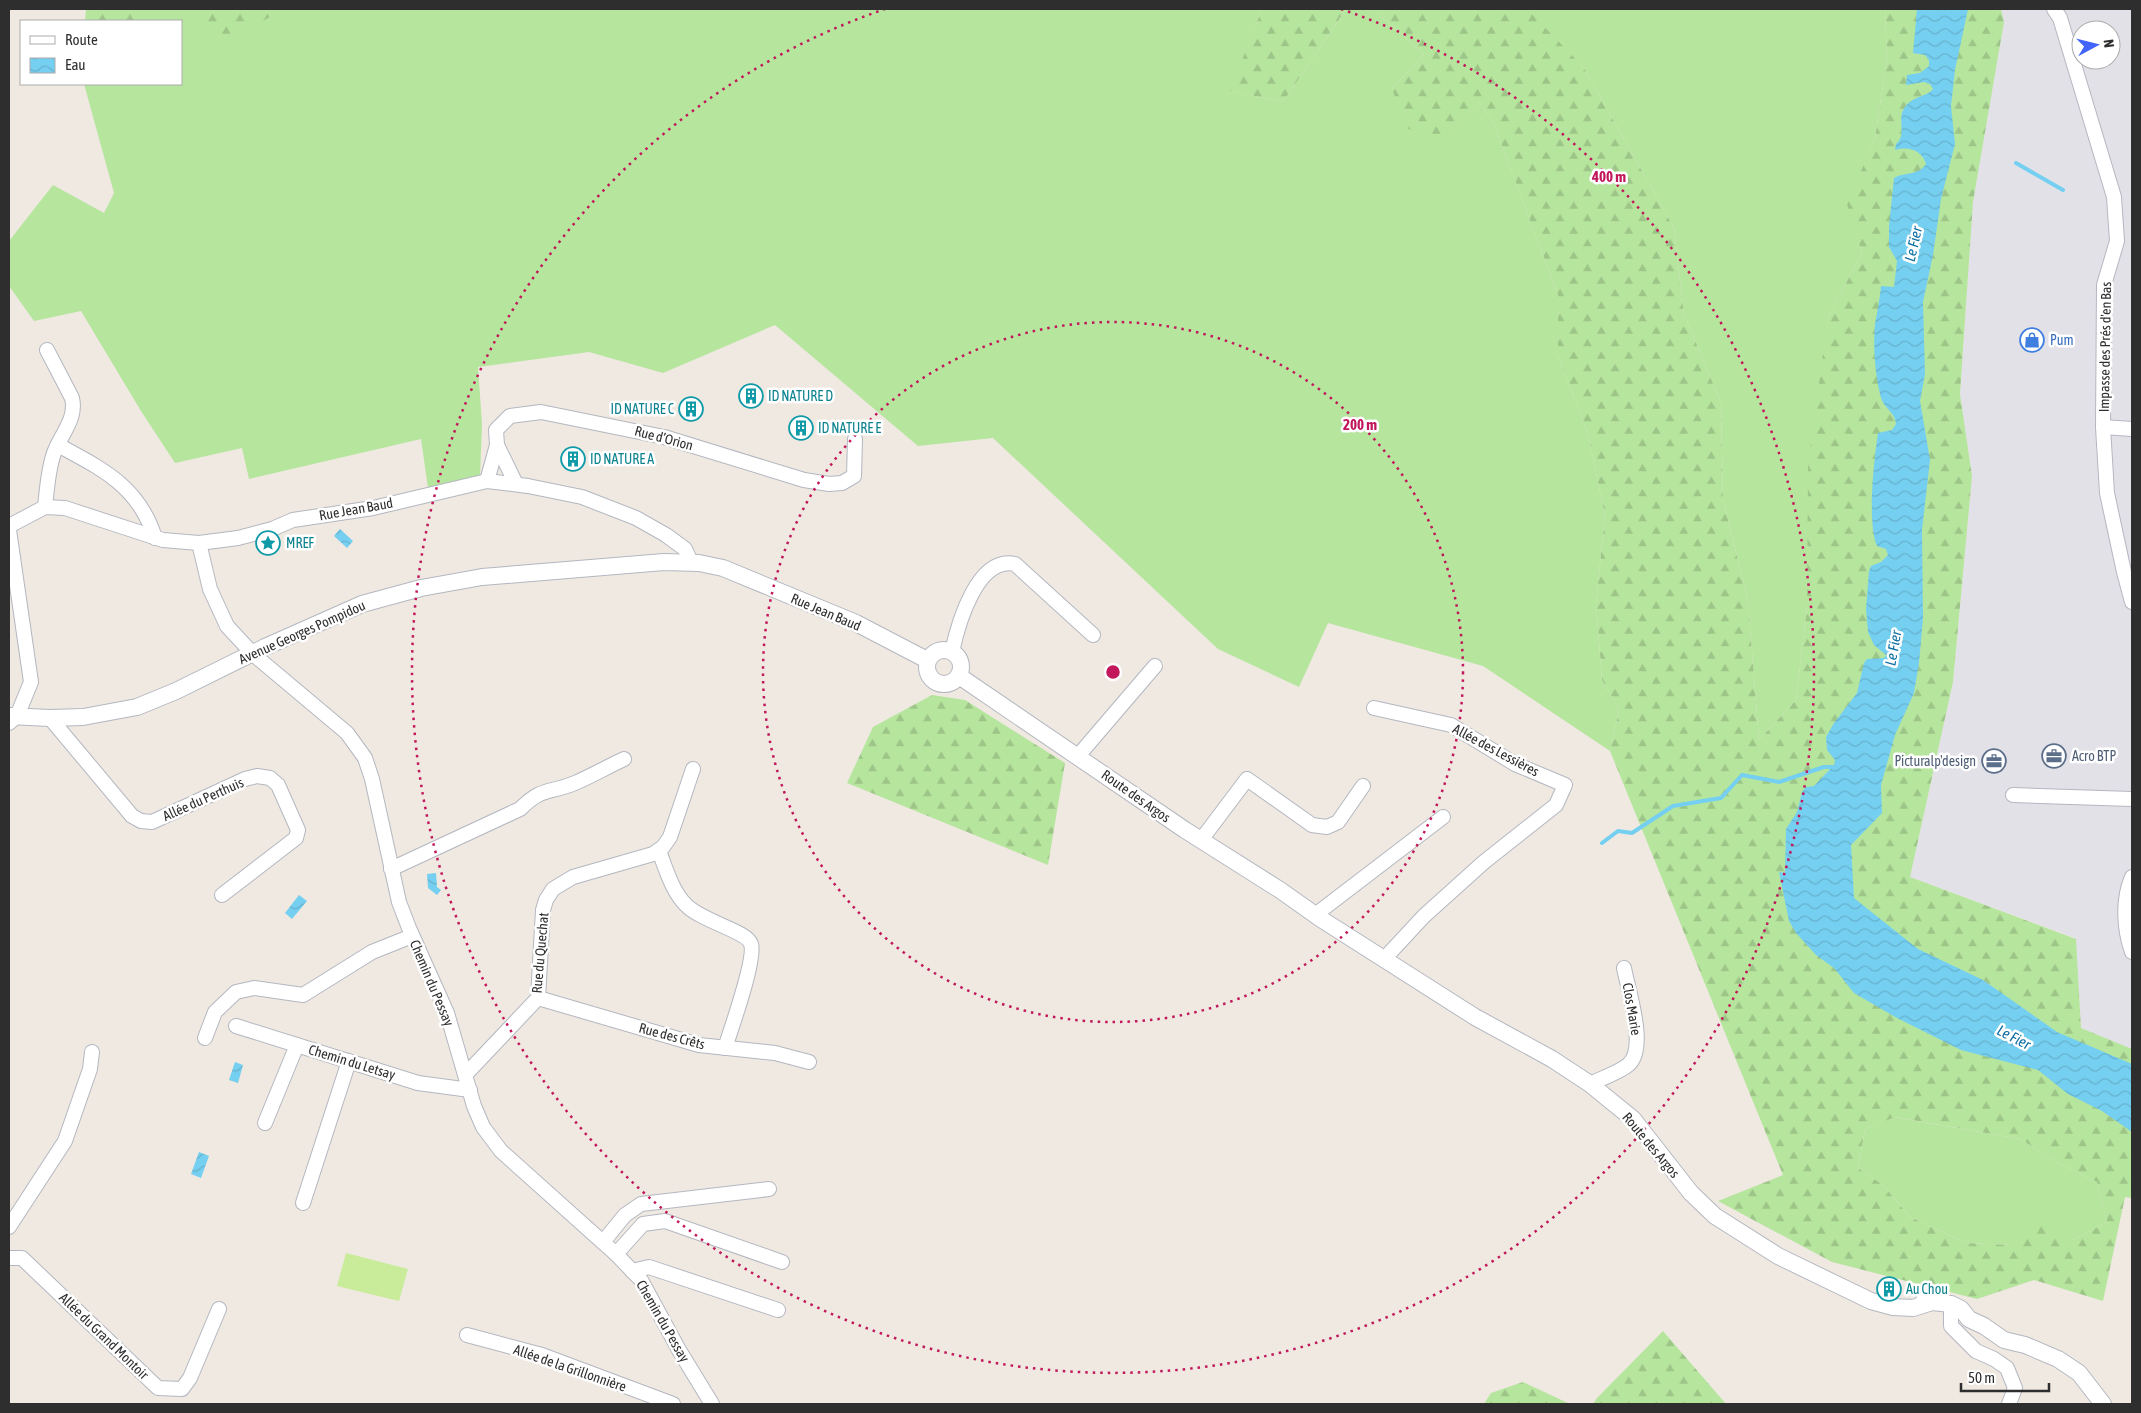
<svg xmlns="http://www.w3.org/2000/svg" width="2141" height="1413" font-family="'Asap Condensed',sans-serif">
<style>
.industrial{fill:#e3e1e8;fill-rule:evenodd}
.grass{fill:#b6e59e}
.forest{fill:url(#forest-firs);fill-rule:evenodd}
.pitch{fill:#c9ec9a}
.water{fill:url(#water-waves)}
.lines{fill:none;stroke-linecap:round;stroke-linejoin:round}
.stream{stroke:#75cff0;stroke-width:4}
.minor-casing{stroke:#b4b7c1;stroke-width:16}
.tertiary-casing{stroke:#b4b7c1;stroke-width:18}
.minor{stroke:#fff;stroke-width:14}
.tertiary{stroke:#fff;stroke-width:16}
.ring{fill:none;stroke:#c2185b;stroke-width:2.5;stroke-dasharray:2.5 5}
.labels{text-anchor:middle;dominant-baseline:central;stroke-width:5;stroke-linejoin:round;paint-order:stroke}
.shop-label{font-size:14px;fill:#366cbe;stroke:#fff;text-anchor:start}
.street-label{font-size:14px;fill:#2e2e2e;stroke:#fff}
.culture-label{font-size:14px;fill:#0d838f;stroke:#fff;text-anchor:start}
.service-label{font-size:14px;fill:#4e5e75;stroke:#fff;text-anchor:start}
.water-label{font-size:15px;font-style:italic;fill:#0d6fa3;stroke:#fff}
.centre{fill:#c2185b;stroke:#fff;stroke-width:2.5}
.ring-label{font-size:15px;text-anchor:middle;font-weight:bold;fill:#c2185b;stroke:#fff;stroke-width:5;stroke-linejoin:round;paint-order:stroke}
</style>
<defs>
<pattern id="forest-firs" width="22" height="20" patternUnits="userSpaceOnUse" patternTransform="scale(1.25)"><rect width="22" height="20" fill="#b6e59e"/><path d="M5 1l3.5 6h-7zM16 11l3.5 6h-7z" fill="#9dc588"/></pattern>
<pattern id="water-waves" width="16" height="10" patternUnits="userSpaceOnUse" patternTransform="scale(1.25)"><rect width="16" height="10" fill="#75cff0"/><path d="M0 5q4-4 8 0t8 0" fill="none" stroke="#66b2ce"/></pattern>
</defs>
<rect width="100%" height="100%" fill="#efe9e1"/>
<!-- industrial -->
<path class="industrial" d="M2001,9H2132V1049L2081,1028L2075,938L1910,877L1953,682L1972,476L1960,394L1973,202L2004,22ZM2081,30H2111V60H2081Z"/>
<!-- grass -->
<g class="grass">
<path d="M86,9H1262L1231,91L1283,102L1346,9H1373L1424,54L1392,89L1439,143L1479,102L1493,122L1558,295V356L1588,434L1605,515L1596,603L1602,680L1619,710L1610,751L1483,666L1328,623L1299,687L1218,649L993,438L918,446L775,325L663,373L589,352L478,367L482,424L480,477L428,488L421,439L249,479L242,448L175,463L141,411L81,311L34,321L9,286V241L53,185L104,213L114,193L84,84H181V21H85Z"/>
<path d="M1524,9H1885L1887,58L1875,138L1848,204L1862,253L1828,317L1807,607L1796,700L1759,740L1748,601L1723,499L1721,403L1684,314L1674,228L1584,68Z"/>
<path d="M1894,1117L2020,1139L2059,1163L2097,1182L2107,1222L2073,1240L2013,1245L1966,1243L1910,1217L1883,1185L1858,1168L1865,1129Z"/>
</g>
<!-- forest -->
<g class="forest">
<path d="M97,9H146L133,21H96Z"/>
<path d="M202,9H283L263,21L213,40Z"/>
<path d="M1262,9H1346L1283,102L1230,91Z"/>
<path d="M1373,9H1524L1532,14L1584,68L1674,228L1684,314L1721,403L1723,499L1748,601L1759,740L1796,700L1807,607L1808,464L1828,317L1862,253L1847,204L1875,138L1887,58L1885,9H2001L2004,22L1973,202L1960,394L1972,476L1953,682L1910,877L2076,939L2081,1028L2132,1049V1198L2125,1197L2103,1301L2034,1280L1977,1299L1832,1262L1718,1201L1783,1175L1610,751L1619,710L1602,680L1596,603L1605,515L1588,434L1558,356V295L1493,122L1479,102L1439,144L1407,128L1392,89L1424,54ZM1895,1117L2020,1139L2059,1163L2097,1182L2107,1222L2073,1240L2037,1214L2013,1245L1966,1243L1910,1217L1883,1185L1858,1168L1865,1129Z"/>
<path d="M932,695L965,700L1065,763L1048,865L847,783L873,727Z"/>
<path d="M1663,1331L1726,1404H1593L1597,1398Z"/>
<path d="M1523,1382L1570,1404H1484L1491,1393Z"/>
</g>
<!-- pitch -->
<path class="pitch" d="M346,1253L408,1269L399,1301L337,1286Z"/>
<!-- water -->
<g class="water">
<path d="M1917,9H1968L1955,70L1951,106L1955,144L1941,199L1933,255L1923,302L1925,374L1920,401L1930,460L1922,530L1923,618L1919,663L1914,693L1895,735L1881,785L1882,813L1851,845L1854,898L1918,949L1983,980L2057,1032L2132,1064V1132L2102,1111L2068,1094L2038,1070L1961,1050L1897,1018L1854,993L1834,968L1816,955L1796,933L1789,921L1779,872L1785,873L1786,829L1797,812L1802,792L1806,787L1814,786L1834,765L1835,760L1827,750L1826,737L1834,723L1857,693L1864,663L1867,659L1884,658L1886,655L1874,645L1868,632L1866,609L1869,571L1871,566L1881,562L1888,555L1886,549L1877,546C1867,524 1874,459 1878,433L1892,430L1896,424C1895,411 1883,409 1880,394C1875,373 1873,347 1875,324C1877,312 1880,299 1881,286L1894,287L1897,261L1889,247V226L1894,178C1904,172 1918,176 1926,164C1922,150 1908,146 1895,150L1896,144C1906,136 1899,123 1902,113C1909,95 1924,99 1933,89L1930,84L1924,82L1906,85L1907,75L1920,73L1929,66V60L1925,55L1913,53Z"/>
<path d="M340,529L353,541L347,548L334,536Z"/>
<path d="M436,873L437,887L441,890L437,895L428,888L427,874Z"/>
<path d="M299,895L307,901L292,919L285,913Z"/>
<path d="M235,1062L243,1065L238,1083L229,1080Z"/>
<path d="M199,1152L209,1156L201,1178L191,1174Z"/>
</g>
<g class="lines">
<!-- stream -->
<g class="stream">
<path d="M2016,163L2063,190"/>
<path d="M1602,843L1618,831L1632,833L1673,806L1721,798L1742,775L1779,782L1824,767H1836"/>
</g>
<!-- minor casing -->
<g class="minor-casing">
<g id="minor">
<path d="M2054,9L2060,18L2114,197L2117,241L2104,285L2103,427L2107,493L2124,572L2132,602"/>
<path d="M2103,427L2132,429"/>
<path d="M58,445C102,469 139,486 155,538"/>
<path d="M487,481L497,445"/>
<path d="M516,484L497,445L496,430L510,416L541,412L664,437L804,480L829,484L842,483L854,476L855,439"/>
<path d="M45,507C47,489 48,470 54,453C61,434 77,419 72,398L47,350"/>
<path d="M9,526L45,507L65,508L163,540L199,543L238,538L272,529L293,520L373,508L487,481L528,486L582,497L636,518L666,535L685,549L691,562"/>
<path d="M9,530L31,682L17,716L9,723"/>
<path d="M199,543L210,589L227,626L253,654L347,733L365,758L372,779L399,902L409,928L447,1013L474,1106L483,1127L501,1151L616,1254L641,1280L679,1350L712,1404"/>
<path d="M952,652C958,624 977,556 1015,564L1093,635"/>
<path d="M1374,708L1451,725L1515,764L1565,785L1556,805L1484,862L1424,916L1384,959"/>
<path d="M50,718L132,816L141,821L152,822L245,779L257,776L270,778L278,785L298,830L296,838L222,895"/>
<path d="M1078,756L1155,666"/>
<path d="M2013,795L2132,799"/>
<path d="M1201,840L1247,779L1312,825L1327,827L1338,822L1363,786"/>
<path d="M659,851C666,869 672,891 686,905C701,921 747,931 751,944C756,959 731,1029 725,1048"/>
<path d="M391,869L520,809C543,786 549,794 575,783C591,776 607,767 624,759"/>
<path d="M2132,877C2122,900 2124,929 2132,952"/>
<path d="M1315,915L1443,817"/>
<path d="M538,998L699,1045L775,1053L809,1062"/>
<path d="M236,1026L418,1083L470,1090"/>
<path d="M205,1038L215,1012L236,992L254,988L303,995L372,952L412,936"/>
<path d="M466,1074L538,998L543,910L546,900L553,889L573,877L653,854L663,847L670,837L693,769"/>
<path d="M1590,1084C1602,1078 1618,1073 1628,1065C1648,1049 1628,990 1624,968"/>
<path d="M265,1123L297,1045"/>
<path d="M303,1203L349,1061"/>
<path d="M9,1227L65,1141L90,1069L92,1052"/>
<path d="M603,1242L625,1215L641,1204L769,1189"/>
<path d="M616,1254L643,1224L665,1221L782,1262"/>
<path d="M9,1258H22L158,1388L182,1389L190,1378L219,1309"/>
<path d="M632,1271L649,1267L778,1310"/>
<path d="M1951,1304V1326L1976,1351L1994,1359L2007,1368L2015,1388L2009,1404"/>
<path d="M467,1335L542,1355L673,1404"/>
</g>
</g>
<!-- tertiary casing -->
<g class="tertiary-casing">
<g id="tertiary">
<circle cx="944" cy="667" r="17"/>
<path d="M959,676L1185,830L1280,890L1321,919L1475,1017L1552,1059L1590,1084L1633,1119L1691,1193L1715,1216L1778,1256L1871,1301L1893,1307L1913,1308L1932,1302"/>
<path d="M9,716L50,718L83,717L137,707L176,691L265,647L362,604L421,588L482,577L664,562L699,563L723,568L856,623L927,660"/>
<path d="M1924,1300L1930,1299L1932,1302L1951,1304L1961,1309L1969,1319L1984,1326L2004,1340L2025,1345L2058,1359L2079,1373L2103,1404"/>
</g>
</g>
<!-- minor -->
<use href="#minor" class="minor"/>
<!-- tertiary -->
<use href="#tertiary" class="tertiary"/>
</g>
<!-- distance rings -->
<g class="ring">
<circle cx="1113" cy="672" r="350"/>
<path d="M1341 9A701 701 0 1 1 885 9"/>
</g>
<!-- icons -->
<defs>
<g id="shop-ring" transform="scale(1.25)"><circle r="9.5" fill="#fff" stroke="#3f7fe0" stroke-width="1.5"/><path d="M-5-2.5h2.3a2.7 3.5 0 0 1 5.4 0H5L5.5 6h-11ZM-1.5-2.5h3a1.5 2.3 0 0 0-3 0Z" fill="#3f7fe0"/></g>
<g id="building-ring" transform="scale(1.25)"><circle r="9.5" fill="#fff" stroke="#0f9aa8" stroke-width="1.5"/><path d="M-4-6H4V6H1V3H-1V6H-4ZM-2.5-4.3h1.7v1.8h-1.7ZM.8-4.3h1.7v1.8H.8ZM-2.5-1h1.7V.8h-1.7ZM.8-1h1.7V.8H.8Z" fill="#0f9aa8"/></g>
<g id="sight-ring" transform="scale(1.25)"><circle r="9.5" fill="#fff" stroke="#0f9aa8" stroke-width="1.5"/><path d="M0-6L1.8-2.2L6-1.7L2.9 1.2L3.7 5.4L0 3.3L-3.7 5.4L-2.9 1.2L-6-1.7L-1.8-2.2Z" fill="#0f9aa8"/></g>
<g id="office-ring" transform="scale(1.25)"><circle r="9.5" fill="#fff" stroke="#5c6f8a" stroke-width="1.5"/><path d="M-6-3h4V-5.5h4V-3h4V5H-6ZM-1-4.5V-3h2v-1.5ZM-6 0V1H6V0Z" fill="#5c6f8a"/></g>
</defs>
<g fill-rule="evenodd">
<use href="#shop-ring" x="2032" y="340"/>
<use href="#building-ring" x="751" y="396"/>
<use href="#building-ring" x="691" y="409"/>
<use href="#building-ring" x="801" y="428"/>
<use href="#building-ring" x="573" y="459"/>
<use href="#sight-ring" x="268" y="543"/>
<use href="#office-ring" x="2054" y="756"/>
<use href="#office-ring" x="1994" y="761"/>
<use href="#building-ring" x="1889" y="1289"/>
</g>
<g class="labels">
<!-- shop labels -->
<g class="shop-label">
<text x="2050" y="340">Pum</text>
</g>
<!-- street labels -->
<g class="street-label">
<text transform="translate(2105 347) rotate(-89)">Impasse des Prés d'en Bas</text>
<text transform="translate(664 438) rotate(15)">Rue d’Orion</text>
<text transform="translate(356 509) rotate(-10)">Rue Jean Baud</text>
<text transform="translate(826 612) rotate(23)">Rue Jean Baud</text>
<text transform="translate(302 632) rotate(-24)">Avenue Georges Pompidou</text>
<text transform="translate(1496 750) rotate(28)">Allée des Lessières</text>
<text transform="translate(1136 796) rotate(35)">Route des Argos</text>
<text transform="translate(203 799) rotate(-24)">Allée du Perthuis</text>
<text transform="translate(540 953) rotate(-85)">Rue du Quechat</text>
<text transform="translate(432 983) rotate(67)">Chemin du Pessay</text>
<text transform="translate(1632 1009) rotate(80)">Clos Marie</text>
<text transform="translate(672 1036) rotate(15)">Rue des Crêts</text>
<text transform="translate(352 1062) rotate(17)">Chemin du Letsay</text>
<text transform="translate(1651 1145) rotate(50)">Route des Argos</text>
<text transform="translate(663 1321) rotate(60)">Chemin du Pessay</text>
<text transform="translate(104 1336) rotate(44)">Allée du Grand Montoir</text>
<text transform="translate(570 1368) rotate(19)">Allée de la Grillonnière</text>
</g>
<!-- culture labels -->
<g class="culture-label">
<text x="768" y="396">ID NATURE D</text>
<text x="674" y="409" text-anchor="end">ID NATURE C</text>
<text x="818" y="428">ID NATURE E</text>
<text x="590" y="459">ID NATURE A</text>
<text x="286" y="543">MREF</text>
<text x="1906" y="1289">Au Chou</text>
</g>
<!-- service labels -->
<g class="service-label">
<text x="2072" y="756">Acro BTP</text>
<text x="1976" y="761" text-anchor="end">Picturalp'design</text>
</g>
<!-- water labels -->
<g class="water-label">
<text transform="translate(1913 244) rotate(-77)">Le Fier</text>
<text transform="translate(1893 648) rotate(-80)">Le Fier</text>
<text transform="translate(2014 1037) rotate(27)">Le Fier</text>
</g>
</g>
<circle cx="1113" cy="672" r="8" class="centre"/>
<g class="ring-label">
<text x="1609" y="182">400 m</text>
<text x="1360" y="430">200 m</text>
</g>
<!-- border -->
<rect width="2141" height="1413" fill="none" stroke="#2e2e2e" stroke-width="20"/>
<!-- legend -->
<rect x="20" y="20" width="162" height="65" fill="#ffffff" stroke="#ababab"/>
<rect x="30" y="36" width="25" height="8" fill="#ffffff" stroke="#ababab"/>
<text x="65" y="45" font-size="15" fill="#2e2e2e">Route</text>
<rect x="30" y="58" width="25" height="15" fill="url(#water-waves)" stroke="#ababab"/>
<text x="65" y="70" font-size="15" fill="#2e2e2e">Eau</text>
<!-- north arrow -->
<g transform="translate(2096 45) rotate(83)"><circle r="24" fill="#ffffff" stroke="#ababab"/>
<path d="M0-4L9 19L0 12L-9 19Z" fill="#4264fb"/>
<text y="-8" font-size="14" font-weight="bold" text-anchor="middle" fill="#2e2e2e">N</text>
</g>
<!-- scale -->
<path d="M1961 1383v8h88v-8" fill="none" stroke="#2e2e2e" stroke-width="2.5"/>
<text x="1968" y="1383" font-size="15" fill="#2e2e2e" stroke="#ffffff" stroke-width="4" paint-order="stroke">50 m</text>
</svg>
